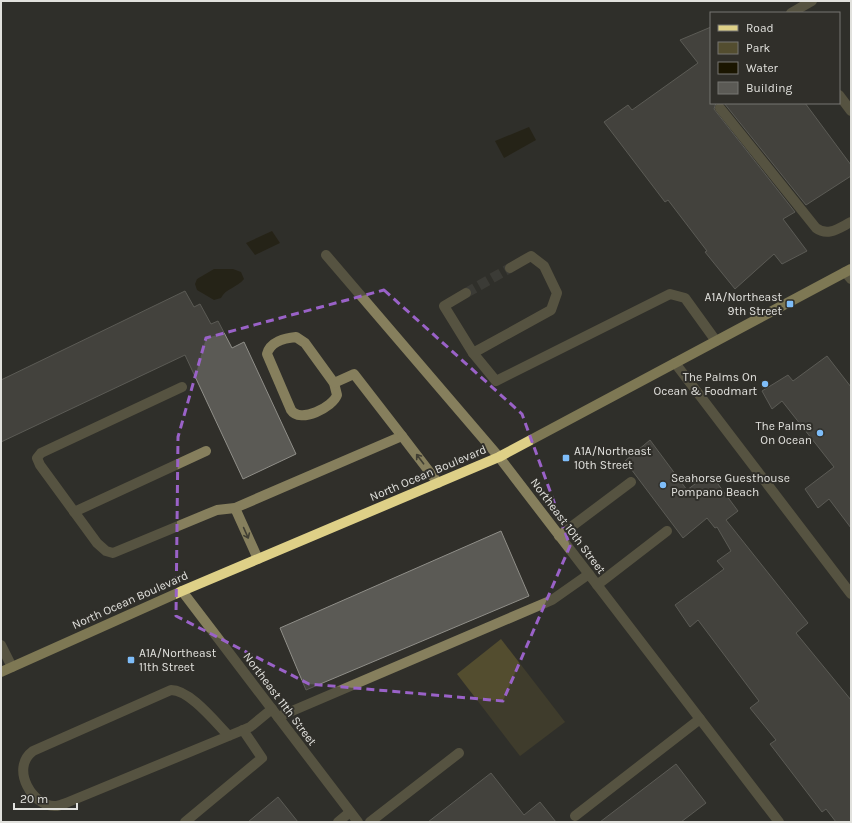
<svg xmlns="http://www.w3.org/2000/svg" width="852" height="823" font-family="Karla,sans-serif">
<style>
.green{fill:#534d2f}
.water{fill:#1a1500}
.building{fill:#5b5a55;stroke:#908f89}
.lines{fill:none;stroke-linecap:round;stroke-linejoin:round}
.minor-tunnel{stroke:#4b4a45;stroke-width:10;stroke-dasharray:10 5;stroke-linecap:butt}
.minor{stroke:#867f5d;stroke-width:10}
.major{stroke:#ded087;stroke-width:10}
.oneway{stroke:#413f34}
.marked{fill:none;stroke:#9a62c8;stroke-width:3;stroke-dasharray:8 5;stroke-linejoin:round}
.poi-dot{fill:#7ebdf9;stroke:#302f2a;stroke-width:1.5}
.labels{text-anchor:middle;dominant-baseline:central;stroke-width:4;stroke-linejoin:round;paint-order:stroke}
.poi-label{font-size:12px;fill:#e1e1dd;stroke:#302f2a;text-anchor:end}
.street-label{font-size:12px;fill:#e1e1dd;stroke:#302f2a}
</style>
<rect width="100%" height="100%" fill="#302f2a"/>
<!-- green -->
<path class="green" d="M501,639L565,722L520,756L457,674Z"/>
<!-- water -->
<g class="water">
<path d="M529,127L536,140L504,158L495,141Z"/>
<path d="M272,231L280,243L255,255L246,243Z"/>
<path d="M214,269H233L241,272L244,279C237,288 226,288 221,298L214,300L197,290L195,284L197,279Z"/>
</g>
<!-- building -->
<g class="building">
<path d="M711,27V103H716L714,109L795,212L783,219L807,251L782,264L774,254L735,289L705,252L707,251L668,200L665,202L604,122L628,105L632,110L698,63L680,40Z"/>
<path d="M724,103H805L851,165V176L806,205Z"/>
<path d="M185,291L194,307L200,304L211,324L218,321L232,348L244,342L296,454L243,479L185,355L1,442V380Z"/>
<path d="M827,356L851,387V528L829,499L818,508L805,489L834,467L782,401L772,409L762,391L788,375L793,381Z"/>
<path d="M650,440L687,490L703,478L706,481L712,476L738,511L726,520L808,623L796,633L851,700V822H836L826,809L822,812L770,744L776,740L750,708L759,701L698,620L690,627L675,605L724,569L717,561L731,551L717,527L715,528L707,518L683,538L625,461Z"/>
<path d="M501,531L529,596L306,690L280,628Z"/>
<path d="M676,764L706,803L681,822H600Z"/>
<path d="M491,773L524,815L540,802L556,822H428Z"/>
<path d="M278,797L298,822H248Z"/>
</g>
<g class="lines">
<!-- minor-tunnel -->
<path class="minor-tunnel" d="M466,293L510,268"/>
<!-- minor -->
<g class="minor">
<path d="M791,13L812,1"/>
<path d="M839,95L851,111"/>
<path d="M720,108L816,228C828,237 839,228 851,222"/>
<path d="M326,255L499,457L779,822"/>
<path d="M845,272L851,279"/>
<path d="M466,293L444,306L473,353L496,381L670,294L685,298L716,341"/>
<path d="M296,337L305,343L334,383L337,395C333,407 300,424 291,410L267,354C270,342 285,338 296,337Z"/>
<path d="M473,353L551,310L557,293L544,266L531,256L510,268"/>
<path d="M675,363L851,594"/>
<path d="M182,387L41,453L37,458L40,465L97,543L106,551L113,553L217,510L235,508L402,436L354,374L334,383"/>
<path d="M402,436L438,483"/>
<path d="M235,508L258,559"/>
<path d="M74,512L206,451"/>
<path d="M559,536L631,482"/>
<path d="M597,585L667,531"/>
<path d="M182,591L358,822"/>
<path d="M1,645L12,667"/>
<path d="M278,717L552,600L589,574"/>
<path d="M229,736C215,722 190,690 171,690L33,751C9,769 34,808 56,806C59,806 63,804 66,803L243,730L250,727L272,709"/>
<path d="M575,816L700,719"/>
<path d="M185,822L262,758L243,730"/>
<path d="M338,822L350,812"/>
<path d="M370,822L459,753"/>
</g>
<!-- major -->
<path class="major" d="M1,672L182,591L499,457L851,269"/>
</g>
<!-- one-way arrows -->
<defs><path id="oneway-shaft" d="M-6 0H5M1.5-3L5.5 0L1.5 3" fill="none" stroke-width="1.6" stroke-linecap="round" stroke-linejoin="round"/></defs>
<g class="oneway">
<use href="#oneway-shaft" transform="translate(420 459) rotate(-127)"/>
<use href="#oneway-shaft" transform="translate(246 533) rotate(66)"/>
</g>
<!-- marked area -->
<path d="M0 0H852V823H0ZM384,290L522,414L570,546L503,701L309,684L176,616L178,437L206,338Z" fill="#302f2a" fill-opacity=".55" fill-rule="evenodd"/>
<path class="marked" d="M384,290L522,414L570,546L503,701L309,684L176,616L178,437L206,338Z"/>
<!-- markers -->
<g class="poi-dot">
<rect x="786" y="300" width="8" height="8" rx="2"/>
<circle cx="765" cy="384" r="4"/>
<circle cx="820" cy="433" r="4"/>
<rect x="562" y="454" width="8" height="8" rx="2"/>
<circle cx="663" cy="485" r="4"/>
<rect x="127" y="656" width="8" height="8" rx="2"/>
</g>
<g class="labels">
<!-- poi labels -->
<g class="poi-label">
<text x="782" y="297">A1A/Northeast<tspan x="782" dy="14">9th Street</tspan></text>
<text x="757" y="377">The Palms On<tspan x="757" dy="14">Ocean &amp; Foodmart</tspan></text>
<text x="812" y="426">The Palms<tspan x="812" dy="14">On Ocean</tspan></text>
<text x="574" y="451" text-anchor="start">A1A/Northeast<tspan x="574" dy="14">10th Street</tspan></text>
<text x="671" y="478" text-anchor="start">Seahorse Guesthouse<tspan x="671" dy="14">Pompano Beach</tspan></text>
<text x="139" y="653" text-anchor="start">A1A/Northeast<tspan x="139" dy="14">11th Street</tspan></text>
</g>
<!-- street labels -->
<g class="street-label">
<text transform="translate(428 473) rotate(-23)">North Ocean Boulevard</text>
<text transform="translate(568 526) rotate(53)">Northeast 10th Street</text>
<text transform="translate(130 600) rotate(-24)">North Ocean Boulevard</text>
<text transform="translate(280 699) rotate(53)">Northeast 11th Street</text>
</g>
</g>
<!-- border -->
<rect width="852" height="823" fill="none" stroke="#e1e1dd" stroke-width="4"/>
<!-- legend -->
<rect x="710" y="12" width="130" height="92" fill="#302f2a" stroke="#777672"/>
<rect x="718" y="25" width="20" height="6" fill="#ded087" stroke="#777672"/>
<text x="746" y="32" font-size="12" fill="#e1e1dd">Road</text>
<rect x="718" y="42" width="20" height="12" fill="#534d2f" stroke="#777672"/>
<text x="746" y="52" font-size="12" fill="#e1e1dd">Park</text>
<rect x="718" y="62" width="20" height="12" fill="#1a1500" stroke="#777672"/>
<text x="746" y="72" font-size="12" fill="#e1e1dd">Water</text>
<rect x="718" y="82" width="20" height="12" fill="#5b5a55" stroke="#777672"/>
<text x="746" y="92" font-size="12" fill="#e1e1dd">Building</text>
<!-- scale -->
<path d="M14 803v6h63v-6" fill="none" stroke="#e1e1dd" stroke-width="2"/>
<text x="20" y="803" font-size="12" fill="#e1e1dd" stroke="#302f2a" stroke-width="3" paint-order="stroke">20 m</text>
</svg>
